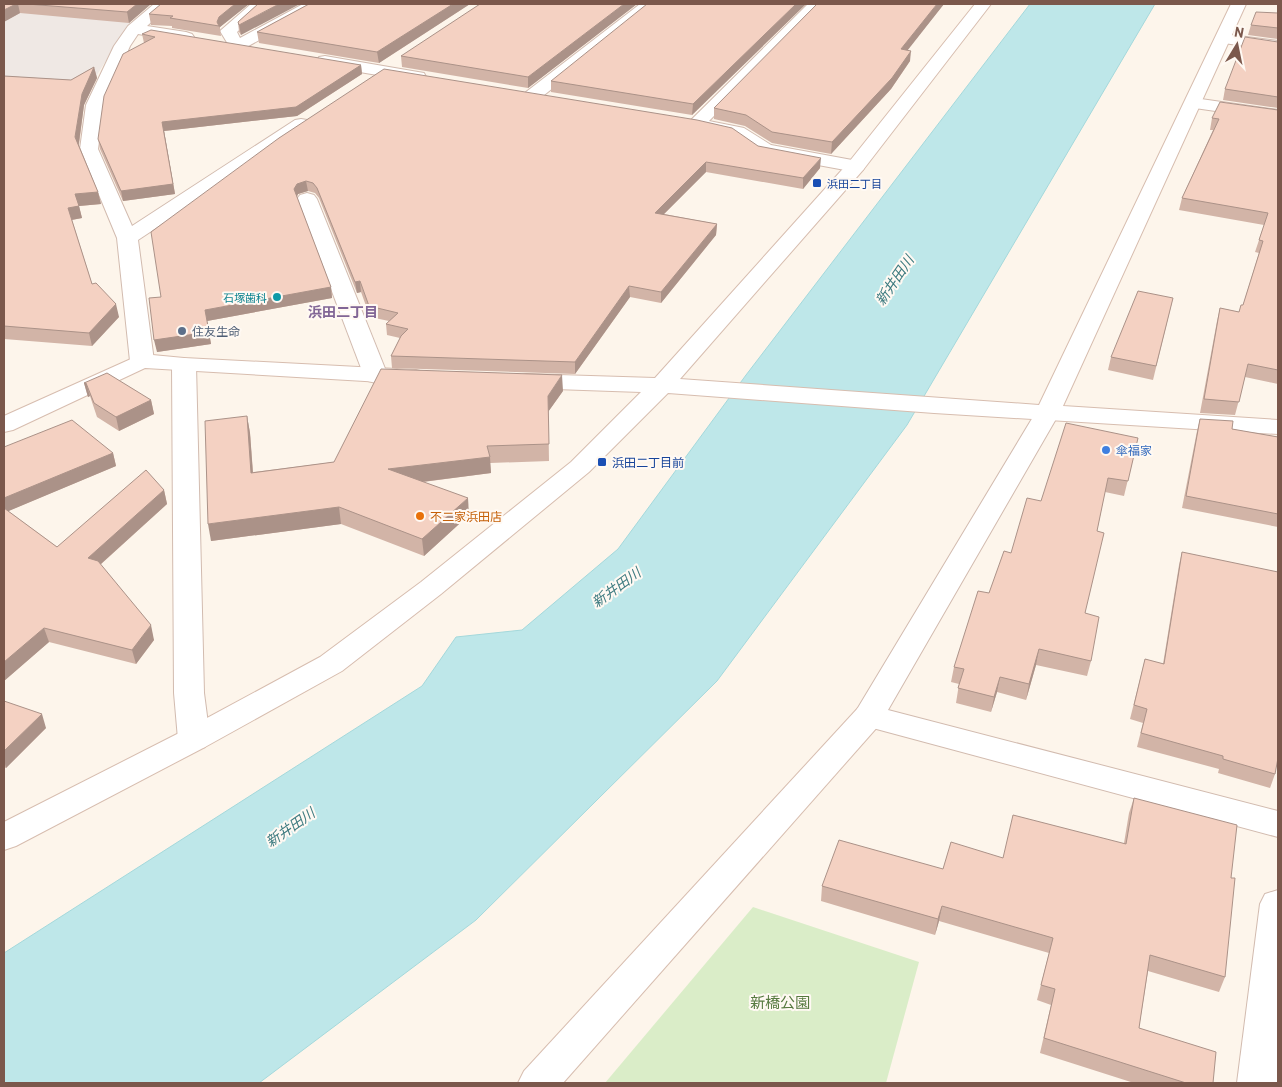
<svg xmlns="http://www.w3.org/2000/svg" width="1282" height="1087" font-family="Barlow,'Noto Sans JP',sans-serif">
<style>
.industrial{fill:#efe8e4}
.green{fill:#daedc8}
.water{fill:#bee7e9;stroke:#a4d8db}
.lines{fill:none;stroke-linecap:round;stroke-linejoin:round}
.street-casing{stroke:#d2bbaf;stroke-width:2}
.secondary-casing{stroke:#d7bdaf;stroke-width:2}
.street{fill:#fff;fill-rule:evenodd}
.secondary{fill:#fff;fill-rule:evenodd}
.wall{fill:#d2b4a7}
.shaded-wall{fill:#ab9288}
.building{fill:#f4d1c2;stroke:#ab9288}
.transit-dot{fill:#1a4fb4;stroke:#fff9f3;stroke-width:2}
.culture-dot{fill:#0f9aa8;stroke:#fff9f3;stroke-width:2}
.service-dot{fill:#5c6f8a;stroke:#fff9f3;stroke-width:2}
.shop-dot{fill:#3f7fe0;stroke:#fff9f3;stroke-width:2}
.food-dot{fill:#e8710a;stroke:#fff9f3;stroke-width:2}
.labels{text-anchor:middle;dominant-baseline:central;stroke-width:4;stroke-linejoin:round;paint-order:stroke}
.far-transit-label{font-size:11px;fill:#164399;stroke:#fff9f3;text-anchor:start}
.far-culture-label{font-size:11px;fill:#0d838f;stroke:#fff9f3;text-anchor:end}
.service-label{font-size:12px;fill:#4e5e75;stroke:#fff9f3;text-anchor:start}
.shop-label{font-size:12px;fill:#366cbe;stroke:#fff9f3;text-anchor:start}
.transit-label{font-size:12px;fill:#164399;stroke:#fff9f3;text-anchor:start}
.food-label{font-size:12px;fill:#c56008;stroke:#fff9f3;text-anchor:start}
.water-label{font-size:14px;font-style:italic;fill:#3e7b80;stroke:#fff9f3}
.neighbourhood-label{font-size:14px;font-weight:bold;fill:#816596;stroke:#fff9f3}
.near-park-label{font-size:15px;fill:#577a40;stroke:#fff9f3}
</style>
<rect width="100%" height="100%" fill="#fdf5eb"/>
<!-- industrial -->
<path class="industrial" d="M4,4H142L95,78L81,83L4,76Z"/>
<!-- green -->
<path class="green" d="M753,907L919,962L886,1083H605Z"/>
<!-- water -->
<path class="water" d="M1030,4H1155L907,425L717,681L476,920L259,1083H4V953L422,686L456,637L522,630L618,549L746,375Z"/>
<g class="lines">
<!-- street casing -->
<g class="street-casing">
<g id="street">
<path d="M154,4H171L147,26L186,32L192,34L194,37L192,40L186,42L138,34L130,46L104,105L98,149L132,226L295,120L301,119L307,120L310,124L307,128L138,240L154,361L150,366L142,368L134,366L130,361L117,238L80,149L86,105L114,46L128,26Z"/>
<path d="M251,4H268L237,32L240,38L303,4H322L319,7L243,49H231L220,31Z"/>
<path d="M640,4H657L538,100L532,101L526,100L523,96L526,92Z"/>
<path d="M808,4H824L709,121L744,128L771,145L863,162L865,166L863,170L856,172L758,154L732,136L691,127L688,123Z"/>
<path d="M1223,34L1278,41V51L1217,42L1215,39L1217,36Z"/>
<path d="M325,56L418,72L424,73L426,77L424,81L418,82L319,65L317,61L319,57Z"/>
<path d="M1194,98L1278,110V120L1188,107L1185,103L1188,99Z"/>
<path d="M307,193L314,195L317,199L388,376L384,381L376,383L368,381L364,376L297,199L300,195Z"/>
<path d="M184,358L192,360L196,365L204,693L210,739L205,747L194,750L183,747L178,739L174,693L172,365L176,360Z"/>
<path d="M1048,405L1057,407L1060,412L888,710L1278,811V837L869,727L858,724L853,716L1036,412L1039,407Z"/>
<path d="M1278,890L1277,1083H1237L1260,904L1265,894Z"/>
</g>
</g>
<!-- secondary casing -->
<g class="secondary-casing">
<g id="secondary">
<path d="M975,4H991L863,170L680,379L1039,405L1231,4H1246L1063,406L1278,420V434L934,413L668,393L589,472L441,594L342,671L205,747L16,846L4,850V822L183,731L320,657L421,582L571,462L641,392L526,388L518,386L514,381L518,376L526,374L655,378L849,162Z"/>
<path d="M142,354L184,358L416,370L424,372L428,377L424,382L416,384L145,368L13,430L4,432V416Z"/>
<path d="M869,705L880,708L885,716L880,724L563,1083H518L524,1071L858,708Z"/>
</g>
</g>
<!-- street -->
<use href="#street" class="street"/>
<!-- secondary -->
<use href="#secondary" class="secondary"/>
</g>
<!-- wall -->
<g class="wall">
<path d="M4,4H151L129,23L20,13L7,20Z"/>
<path d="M249,4L220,27V28L221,36L172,28V26L151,25L149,14Z"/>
<path d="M258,4L241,35L239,32L238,22Z"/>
<path d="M309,4H470L379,63L259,43L257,32Z"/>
<path d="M637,4L528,88L402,67L401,56Z"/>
<path d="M806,4L692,115L551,92V81Z"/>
<path d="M944,4L907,50L910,61L891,89L831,154L772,143L745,126L714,119V108Z"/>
<path d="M1278,13V39L1248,35L1251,25Z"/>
<path d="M142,34L361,65L362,74L297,116L164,131L175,194L123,201L100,149L98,139L144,43Z"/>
<path d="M1278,42V108L1223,100L1225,89Z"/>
<path d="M94,67L97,78L84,105L79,145L98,192L101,204L79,206L82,218L72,220L92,284L119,317L92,346L4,339V76L71,80Z"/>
<path d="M1278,110V384L1245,377L1235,415L1200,413L1217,321L1220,308L1239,312L1243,305L1259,253L1255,252L1264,225L1179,210L1182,198L1213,130H1210L1212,118Z"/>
<path d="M279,138L758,146L820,168L803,189L706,172L664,214L717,224L716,235L661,303L630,297L575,374L392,368L391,356L400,338L387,335L386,324L389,321L370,317L361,292L357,293L319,198L315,193L308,191L298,194L297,197L331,287L332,298L207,321L211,344L157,352L161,297Z"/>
<path d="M1173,298L1153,380L1108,370L1111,357Z"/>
<path d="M84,383L151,400L154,414L119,431L97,417L90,396L88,397Z"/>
<path d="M563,391L548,412L549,461L490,463L491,473L423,482L469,515L424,556L341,524L211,541L247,416L250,433L253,472L334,462Z"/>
<path d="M1200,419L1232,429L1278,437V527L1182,508L1197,431Z"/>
<path d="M1138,438L1124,496L1105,492L1097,531L1085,613L1091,661L1087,676L1036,665L1026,700L997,692L991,712L956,703L959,684L951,682L954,667L989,593L1011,553L1041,501Z"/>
<path d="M4,447L113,453L116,466L8,511L57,547L164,490L167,504L100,565L154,640L136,664L49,642L4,681Z"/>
<path d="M1182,552L1275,774L1270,788L1218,773L1219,769L1137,747L1143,723L1130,719L1145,659L1163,664L1179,565Z"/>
<path d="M4,701L46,728L6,768L4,767Z"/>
<path d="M1134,798L1231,878L1225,977L1219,992L1148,971L1139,1028L1213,1083H1134L1040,1053L1051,1005L1037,1000L1049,953L939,921L935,935L821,901L822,886L943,869L1003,858L1124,843L1129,813Z"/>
</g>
<!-- shaded-wall -->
<g class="shaded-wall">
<path d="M16,4H18L20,13L4,22V10Z"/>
<path d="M137,4H151L129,23L127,12Z"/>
<path d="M235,4H249L220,27V28L217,22L219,17Z"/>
<path d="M279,4H300L241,35L239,25Z"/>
<path d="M453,4H470L379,63L377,52Z"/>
<path d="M624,4H637L528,88V77Z"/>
<path d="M796,4H806L692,115L693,104Z"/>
<path d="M937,4H944L900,60L901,49Z"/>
<path d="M911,51L910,61L891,89L831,154L832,142Z"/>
<path d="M361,65L362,74L297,116L164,131L175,194L123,201L121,191L162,122Z"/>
<path d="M94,67L97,78L84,105L78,149L75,137L82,94Z"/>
<path d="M821,158L820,168L803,189V178Z"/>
<path d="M706,162V172L655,223V213Z"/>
<path d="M306,181L308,191L298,194L295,200L294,189L297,184Z"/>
<path d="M98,192L101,204L79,206L82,218L71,220L68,208L75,194Z"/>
<path d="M717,224L716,235L661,303V292Z"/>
<path d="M360,281L361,292L357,293L355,282Z"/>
<path d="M629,286L630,297L575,374V362Z"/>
<path d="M331,287L332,298L207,321L211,344L157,352L154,340L205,310Z"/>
<path d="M116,304L119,317L92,346L89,333Z"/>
<path d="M562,375L563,391L548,412L549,461L548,396Z"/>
<path d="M84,383H86L90,396L88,397Z"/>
<path d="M151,400L154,414L119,431L116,417Z"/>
<path d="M247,416L250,433L254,489L251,473Z"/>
<path d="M113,453L116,466L4,513V498Z"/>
<path d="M490,457L491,473L390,486L388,469Z"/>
<path d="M164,490L167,504L92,572L88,558Z"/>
<path d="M468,498L469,515L424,556L422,539Z"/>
<path d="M339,507L341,524L211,541L208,524Z"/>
<path d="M151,625L154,640L136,664L132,650Z"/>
<path d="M44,628L49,642L4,681V662Z"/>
<path d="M1039,649L1036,665L1026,700L1029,684Z"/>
<path d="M1000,677L997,692L991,712L994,697Z"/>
<path d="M42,714L46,728L6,768L4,760V751Z"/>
<path d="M942,906L939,921L935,935L938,919Z"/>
</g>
<!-- building -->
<g class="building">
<path d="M4,4H16L4,10Z"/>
<path d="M27,4H137L127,12Z"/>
<path d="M161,4H235L219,17L217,22L219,26L170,18L173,16L149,14Z"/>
<path d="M258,4H279L239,25L238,22Z"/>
<path d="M309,4H453L377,52L257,32Z"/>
<path d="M480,4H624L528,77L401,56Z"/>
<path d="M647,4H796L693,104L551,81Z"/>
<path d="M817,4H937L901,49L911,51L892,78L832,142L772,132L746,115L714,108Z"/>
<path d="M1256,12L1278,13V28L1251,25Z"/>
<path d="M151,30L361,65L296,107L162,122L173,184L121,191L98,139L104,96L123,54L155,37L142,34Z"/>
<path d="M1245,37L1278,42V97L1225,89Z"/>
<path d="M94,67L82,94L75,137L98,192L75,194L79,206L68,208L92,284L96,283L116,304L89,333L4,326V76L71,80Z"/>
<path d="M384,69L697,120L732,128L758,146L821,158L803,178L706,162L655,213L717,224L661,292L629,286L575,362L391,356L401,336L408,329L386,324L398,313L369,306L360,281L355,282L317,188L313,183L306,181L297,184L294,189L331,287L205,310L209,332L154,340L149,298L161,297L151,232L279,138Z"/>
<path d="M1220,102L1278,110V370L1248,364L1239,402L1204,399L1220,308L1239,312L1241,305H1243L1263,241L1259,240L1268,213L1182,198L1219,119L1212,118Z"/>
<path d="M1138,291L1173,298L1156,366L1111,357Z"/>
<path d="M381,369L562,375L548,396L549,444L487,446L490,457L388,469L468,498L422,539L339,507L208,524L205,421L247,416L251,473L334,462Z"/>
<path d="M107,373L151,400L116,417L94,403L86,383H84Z"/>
<path d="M1200,419L1233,421L1232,429L1278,437V514L1186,496Z"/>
<path d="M72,420L113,453L4,498V447Z"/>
<path d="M1066,423L1138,438L1128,481L1108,478L1097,531L1104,533L1085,613L1099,617L1091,661L1039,649L1029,684L1000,677L994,697L958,688L964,669L954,667L978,591L989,593L1004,551L1011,553L1027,498L1041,501Z"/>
<path d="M146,470L164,490L88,558L98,561L151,625L132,650L44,628L4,662V508L57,547Z"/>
<path d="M1182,552L1278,572V758L1275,774L1223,759V756L1141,733L1147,709L1134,705L1145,659L1164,664Z"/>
<path d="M4,701L42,714L4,751Z"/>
<path d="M1134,798L1237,825L1231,878H1235L1225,977L1150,955L1139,1028L1216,1052L1213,1083H1186L1044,1038L1055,989L1041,985L1053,938L942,906L938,919L822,886L839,840L943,869L951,842L1003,858L1013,815L1126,844Z"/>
</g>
<!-- markers -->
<g class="transit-dot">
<rect x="812" y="178" width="10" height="10" rx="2.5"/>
<rect x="597" y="457" width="10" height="10" rx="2.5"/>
</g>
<circle class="culture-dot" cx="277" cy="297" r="5"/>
<circle class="service-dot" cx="182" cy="331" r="5"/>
<circle class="shop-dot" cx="1106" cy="450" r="5"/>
<circle class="food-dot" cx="420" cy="516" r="5"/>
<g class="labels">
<!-- far-transit labels -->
<g class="far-transit-label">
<text x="827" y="183">浜田二丁目</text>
</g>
<!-- far-culture labels -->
<g class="far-culture-label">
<text x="267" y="297">石塚歯科</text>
</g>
<!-- service labels -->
<g class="service-label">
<text x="192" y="331">住友生命</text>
</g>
<!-- shop labels -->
<g class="shop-label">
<text x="1116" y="450">傘福家</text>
</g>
<!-- transit labels -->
<g class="transit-label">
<text x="612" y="462">浜田二丁目前</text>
</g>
<!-- food labels -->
<g class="food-label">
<text x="430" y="516">不二家浜田店</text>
</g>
<!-- water labels -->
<g class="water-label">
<text transform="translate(894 280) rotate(-56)">新井田川</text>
<text transform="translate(616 587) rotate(-36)">新井田川</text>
<text transform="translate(290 827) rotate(-35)">新井田川</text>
</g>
<!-- neighbourhood labels -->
<g class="neighbourhood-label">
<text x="343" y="311">浜田二丁目</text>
</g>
<!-- near-park labels -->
<g class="near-park-label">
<text x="780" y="1002">新橋公園</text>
</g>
</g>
<!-- border -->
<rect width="1282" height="1087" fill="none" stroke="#7b584c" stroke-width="10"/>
<!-- north arrow -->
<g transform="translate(1237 45) rotate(10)" stroke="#fff9f3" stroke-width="4" paint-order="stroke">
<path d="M0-4L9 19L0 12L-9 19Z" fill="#7b584c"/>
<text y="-8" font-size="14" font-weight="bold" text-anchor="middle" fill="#7b584c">N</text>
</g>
</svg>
